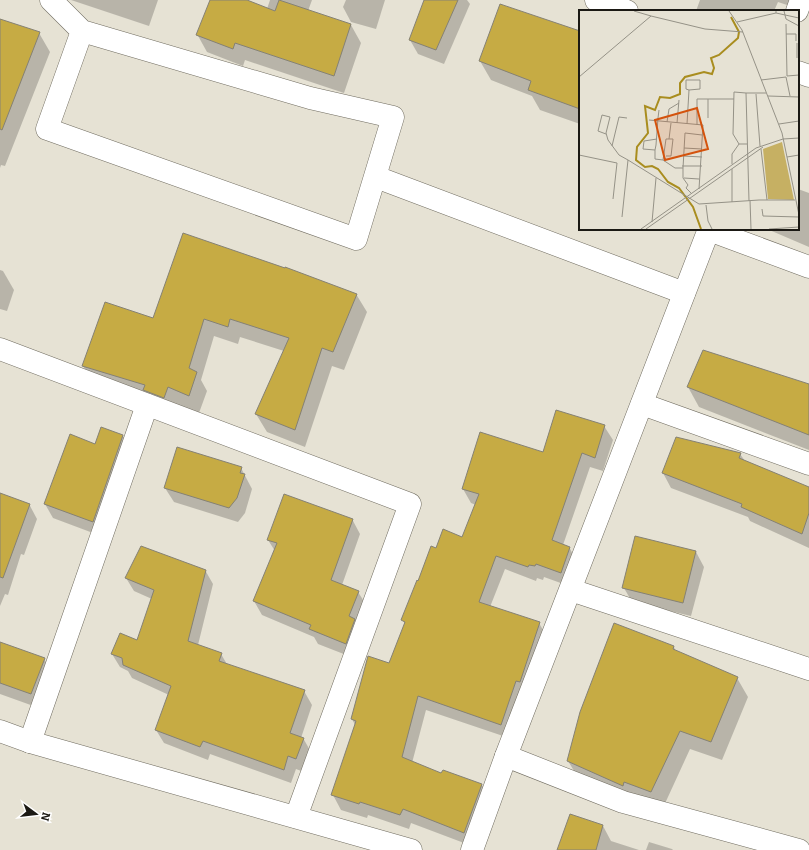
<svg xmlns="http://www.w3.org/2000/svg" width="809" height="850" font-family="Bitter,serif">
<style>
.shadow{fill:#0003}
.building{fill:#c6ab44;stroke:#858174}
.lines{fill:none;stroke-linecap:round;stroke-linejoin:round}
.minor-casing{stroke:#706c60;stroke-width:23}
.minor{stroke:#fff;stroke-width:22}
.inset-river{fill:none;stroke:#a98d1f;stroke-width:2}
.inset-road{fill:none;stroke:#959287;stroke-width:1}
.view{fill:#d4530d;fill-opacity:0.15;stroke:#d4530d;stroke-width:2}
.inset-edge{fill:none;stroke:#1b1914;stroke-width:2}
</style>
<rect width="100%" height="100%" fill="#e6e2d4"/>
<!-- shadow -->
<g class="shadow">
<path d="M71,0H158L149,26Z"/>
<path d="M211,0H244L267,9L270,0H312L308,11L351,25L361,43L344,93L245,60L243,66L207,52L197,34Z"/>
<path d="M346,0H385L376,29L351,22L343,7Z"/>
<path d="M426,0H467L470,4L444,64L418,54L410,40Z"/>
<path d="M700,0H792L790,6L778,2L774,11H696Z"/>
<path d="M0,31L39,33L50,52L5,166L1,165L0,168Z"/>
<path d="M580,32V124L540,110L532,96L491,80L480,61Z"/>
<path d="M798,189L809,193V247L767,229H798Z"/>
<path d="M0,270L3,271L14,290L7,311L0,309Z"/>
<path d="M356,294L367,312L344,370L332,366L305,447L267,432L256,414L284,351L240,337L238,344L214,336L201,380L207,391L199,413L94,384L83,366L153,320Z"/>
<path d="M809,385V450L699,407L688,387Z"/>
<path d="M604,426L613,440L603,471L590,467L563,545L569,547L577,562L569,586L544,577L543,580L537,578L536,581L505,569L490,607L539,623L547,637L509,738L426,710L412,763L442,774L443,771L482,785L490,800L472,846L411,823L409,829L368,815L367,818L341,810L333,795L355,725L352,719L390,664L405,624L403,620L419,582L437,549L463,538L476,505L471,503L463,489Z"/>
<path d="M123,436L131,450L101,536L53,518L45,504L95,445Z"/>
<path d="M677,439L740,454L745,461L809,488V548L750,521L748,517L671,488L663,473Z"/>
<path d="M241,468L252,489L245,513L238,522L174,502L165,488Z"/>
<path d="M0,494L29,504L37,519L24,555L21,554L8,595L5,594L0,606Z"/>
<path d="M352,519L360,534L342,585L358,592L367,606L354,658L318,644L314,637L262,615L254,601L275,551L268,540Z"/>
<path d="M696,552L704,567L691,616L632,602L624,588Z"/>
<path d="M205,570L213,584L198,645L221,654L228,666L304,691L312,705L301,738H303L311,752L304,772L296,769L291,783L210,754L208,760L164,743L156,730L169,695L132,678L128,671L120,667L112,654L138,642L152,599L134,591L126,578Z"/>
<path d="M0,643L44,659L53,673L39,708L0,694Z"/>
<path d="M674,647L676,652L737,678L748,697L722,760L690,749L662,810L579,779L568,761Z"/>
<path d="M570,815L603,826L611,841L639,850H559Z"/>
<path d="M649,842L672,849L673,850H646Z"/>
</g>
<!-- building -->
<g class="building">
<path d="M210,0H247L275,11L279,0L351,24L334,76L235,43L233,49L196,35Z"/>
<path d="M424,0H458L436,50L409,40Z"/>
<path d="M500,4L580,31V109L528,90L531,81L479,61Z"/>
<path d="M0,19L40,32L2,130L0,129Z"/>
<path d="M183,233L285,268V267L357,294L333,352L322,348L295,430L255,414L289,338L230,319L228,327L204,319L189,368L197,372L189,396L168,387L164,398L143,390L145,385L82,366L105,302L153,318Z"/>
<path d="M703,350L809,384V435L687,387Z"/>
<path d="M556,410L605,425L595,458L582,453L552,540L570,547L561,573L536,564L535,566L529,565L528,567L496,556L479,602L540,622L520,682L516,681L501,725L418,696L402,757L441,773L443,770L482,784L464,833L403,809L400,815L360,802L359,804L331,795L356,721L351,719L368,656L389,663L405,622L401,620L417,580L418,581L431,546L436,548L443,529L462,537L479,494L462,489L480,432L543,452Z"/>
<path d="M101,427L123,435L93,522L44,504L70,434L95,444Z"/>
<path d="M676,437L741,453L739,458L809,487V513L802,534L741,507L742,504L662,473Z"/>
<path d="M177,447L242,467L240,473L245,474L237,498L229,508L164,488Z"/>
<path d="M0,493L30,504L3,578L0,577Z"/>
<path d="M284,494L353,519L331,580L359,591L349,616L355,619L346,644L309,629L311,625L253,601L277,543L267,540Z"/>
<path d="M635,536L696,551L683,603L622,588Z"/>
<path d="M141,546L206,570L188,641L222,653L219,661L305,690L290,733L304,738L296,759L288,756L284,770L203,741L200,747L155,730L171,686L123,665L122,658L111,654L120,633L137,640L154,590L125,578Z"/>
<path d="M614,623L674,646L673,649L738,677L711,742L680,731L651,792L624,782L623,786L567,761L580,712Z"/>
<path d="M0,642L45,658L31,694L0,683Z"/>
<path d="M570,814L603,825L596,850H557Z"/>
</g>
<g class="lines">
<!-- minor casing -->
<g class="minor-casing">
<g id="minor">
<path d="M51,0L82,31L310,98L393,117L356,239L47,129L82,31"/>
<path d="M596,0L627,11"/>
<path d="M797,11L801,0"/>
<path d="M798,72L809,76"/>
<path d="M376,177L684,293"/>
<path d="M709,230L809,267"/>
<path d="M0,349L410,504L296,817"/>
<path d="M642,404L809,464"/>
<path d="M571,590L809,669"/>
<path d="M0,731L30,742L411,850"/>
<path d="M30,742L147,405"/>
<path d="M506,756L623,802L799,850"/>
<path d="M472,850L506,756L709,229"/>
</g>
</g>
<!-- minor -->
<use href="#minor" class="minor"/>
</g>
<!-- overview -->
<g transform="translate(579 10)">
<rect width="220" height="220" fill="#e6e2d4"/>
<path d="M203,132L215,190L189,189L184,139Z" fill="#c6b063"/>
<path class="inset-river" d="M122,219L114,197L100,178L89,172L79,159L73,156L66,157L57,150L58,137L69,123L66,96L76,100L81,87L91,88L101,84V73L106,67L125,62L133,64L135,58L132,48L140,45L159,28L160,22L152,7"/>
<path class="inset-road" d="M55,1L72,6M150,1L163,20L203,123L220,205M205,1L207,9L220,16M197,3L220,8M158,12L197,3V1M207,14L208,66L220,65M207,24H217V31M218,33V48M0,67L72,6L126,19L164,22M207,67L211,86M182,70L207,67M177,84L181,136M189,86L220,87M129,89V108M70,110L124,115L120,179M88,112L90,99L100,93M98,113L100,90M108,114L110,80L121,79V70H107V79L110,80M200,114L220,111M118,115V89H155M27,124L19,121L23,105L31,107L27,123L29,130L40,145L49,150M78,129L65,131L64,139L76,140L77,135L79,108L80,100M90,129L92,113M204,129L220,128M160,134L154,124L155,82L167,83M33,136L40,107L48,108M105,138L123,139M182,139L188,190M76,140V149L84,150M0,145L38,153L34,189M87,146H92L94,129H87L84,150L96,158H104V168L109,175L107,178L112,183M104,146L123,147M208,147L220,145M153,154V144L160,134H168M103,156H123M104,158L106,123L123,125M153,159V192M105,168L120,169M171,190L172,219M170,191L167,83H187M127,195L129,211L133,219M183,199L184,206L220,207M43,207L49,150L120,194L180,190H216M73,212L77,168M62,219L177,138L204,129M67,219L184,137M190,219L220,217"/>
<path class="view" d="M118,98L129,139L86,150L76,110Z"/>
<rect width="220" height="220" class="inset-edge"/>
</g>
<!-- north arrow -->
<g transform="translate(36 814) rotate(105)" stroke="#ffffff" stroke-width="3" paint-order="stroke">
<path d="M0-3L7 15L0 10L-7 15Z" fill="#1b1914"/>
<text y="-6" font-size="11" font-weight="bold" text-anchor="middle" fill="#1b1914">N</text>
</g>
</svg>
